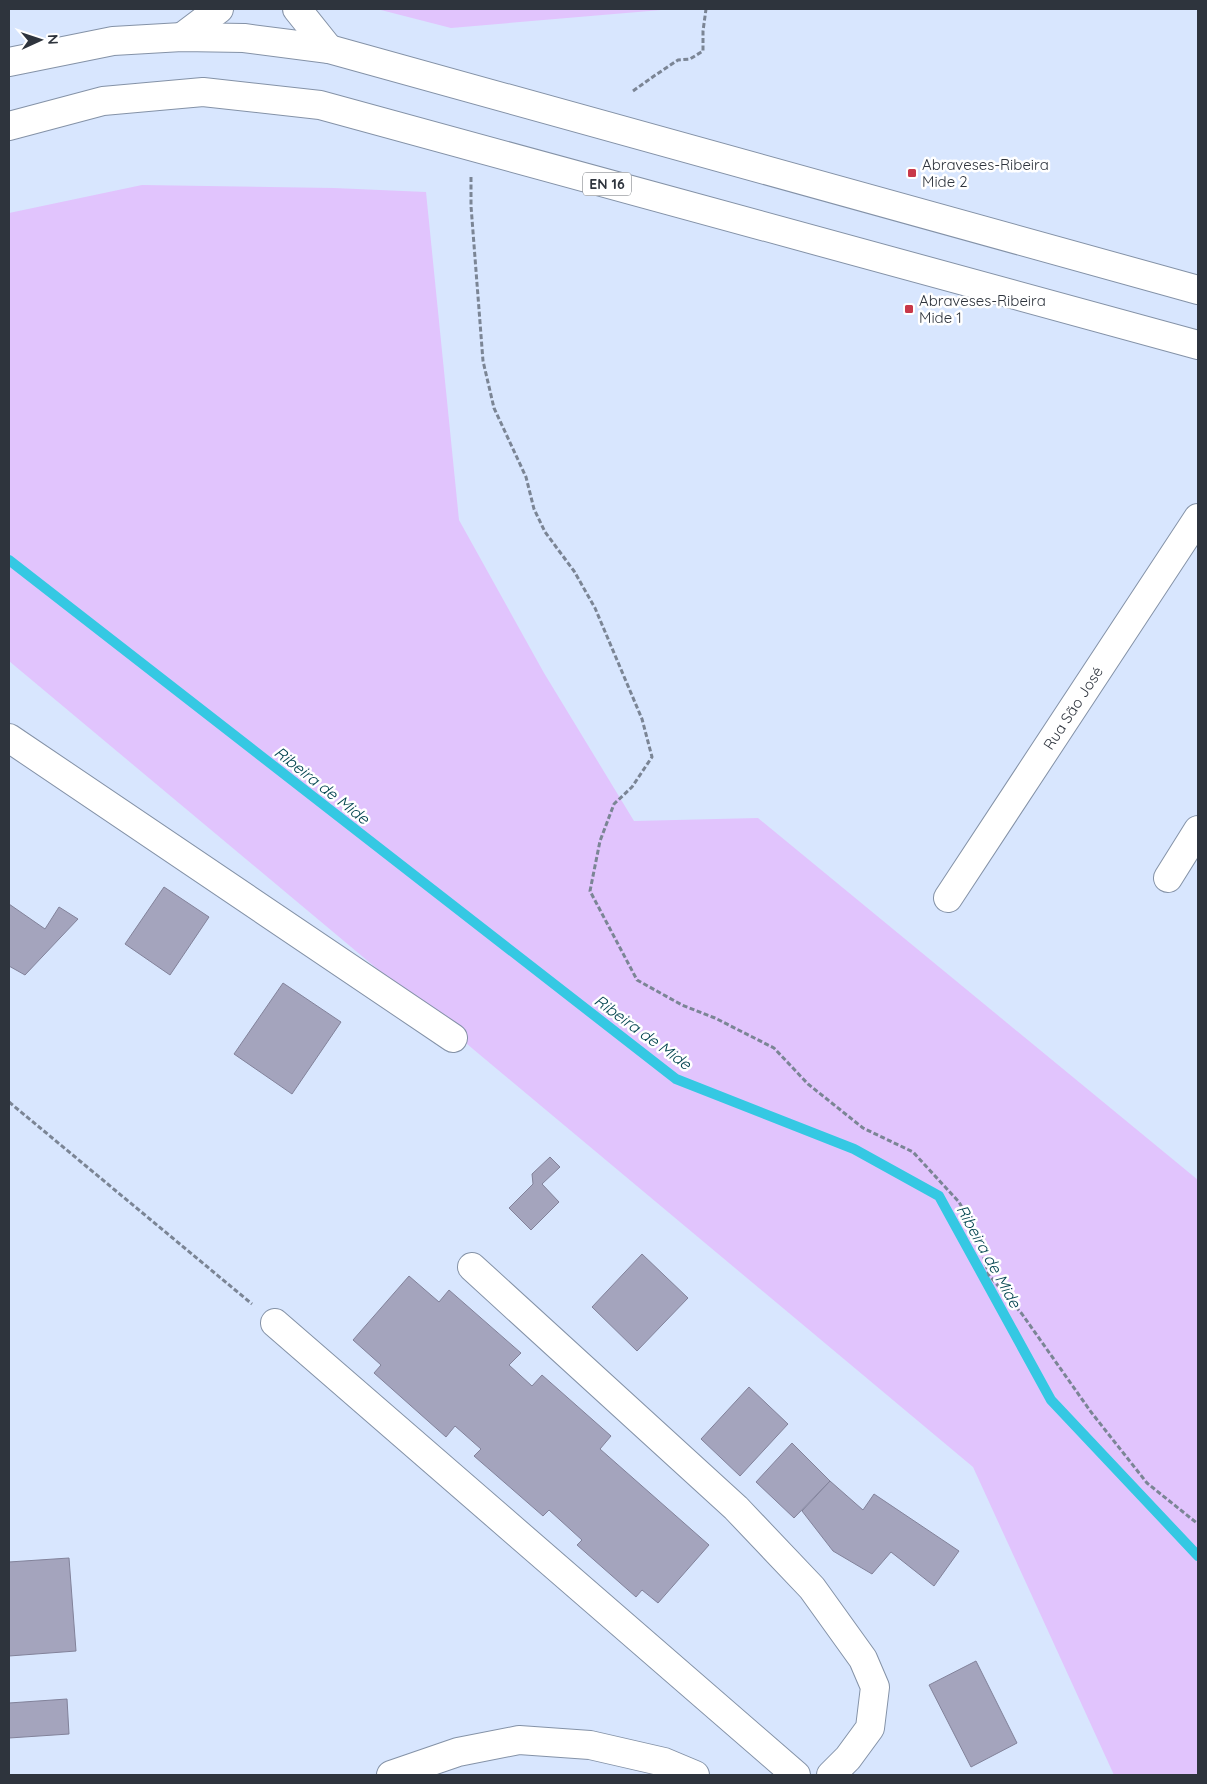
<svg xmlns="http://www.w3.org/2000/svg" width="1207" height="1784" font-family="Quicksand,sans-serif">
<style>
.green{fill:#e1c4fd}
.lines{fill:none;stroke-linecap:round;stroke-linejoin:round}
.stream{stroke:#35c8e3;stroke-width:10}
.building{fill:#a4a4bd;stroke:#82829a}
.street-casing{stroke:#8492a7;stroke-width:30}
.primary-casing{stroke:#8492a7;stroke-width:30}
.path{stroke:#7b8595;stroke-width:3;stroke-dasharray:5 2.5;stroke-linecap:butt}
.street{stroke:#fff;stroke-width:28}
.primary{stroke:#fff;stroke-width:28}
.poi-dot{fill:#c83849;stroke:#fff;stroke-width:2}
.labels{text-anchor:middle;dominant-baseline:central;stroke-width:5;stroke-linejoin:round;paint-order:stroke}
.shield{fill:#fff;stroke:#6d7177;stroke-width:1}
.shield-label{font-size:14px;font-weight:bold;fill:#2e343d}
.poi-label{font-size:15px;fill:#2e343d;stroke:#fff;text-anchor:start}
.street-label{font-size:15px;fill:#2e343d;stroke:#fff}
.water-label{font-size:16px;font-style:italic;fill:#02444f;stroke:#fff}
</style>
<rect width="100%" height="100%" fill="#d8e6fe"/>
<!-- green -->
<g class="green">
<path d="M377,9H673L451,28Z"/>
<path d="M142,185L334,188L426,192L459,520L544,673L634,821L758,818L1198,1180V1775H1114L973,1467L9,661V213Z"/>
</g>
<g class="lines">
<!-- stream -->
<path class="stream" d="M9,560L676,1079L854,1149L939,1196L1051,1400L1198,1556"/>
</g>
<!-- building -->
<g class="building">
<path d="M164,887L209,917L170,975L125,944Z"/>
<path d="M9,904L45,929L59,907L78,919L25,975L9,966Z"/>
<path d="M283,983L341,1022L292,1094L234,1054Z"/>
<path d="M550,1157L560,1167L542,1184L559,1202L531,1230L509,1208L533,1184L532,1174Z"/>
<path d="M642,1254L688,1298L637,1351L592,1307Z"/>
<path d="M409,1276L439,1302L449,1290L521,1353L509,1365L532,1386L542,1375L611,1436L600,1449L709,1545L658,1603L642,1590L636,1597L577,1545L582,1540L549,1510L543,1516L474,1456L481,1449L455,1426L446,1437L374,1373L381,1365L353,1340Z"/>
<path d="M749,1387L788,1424L740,1476L701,1439Z"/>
<path d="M792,1443L830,1481L794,1518L756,1482Z"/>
<path d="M830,1481L863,1510L874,1494L959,1551L934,1586L891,1552L872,1574L833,1551L802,1511Z"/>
<path d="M69,1558L76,1651L9,1656V1562Z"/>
<path d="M976,1661L1017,1743L971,1767L929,1685Z"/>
<path d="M67,1699L69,1734L9,1738V1703Z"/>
</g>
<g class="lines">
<!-- street casing -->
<g class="street-casing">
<g id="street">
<path d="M297,9L329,49"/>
<path d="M182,37L219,9"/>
<path d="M9,738L453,1038"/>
<path d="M1168,878L1198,830"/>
<path d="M948,898L1198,518"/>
<path d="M472,1267L736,1508L812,1588L863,1659L875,1687L870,1728L848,1758L831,1775"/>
<path d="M275,1323L796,1775"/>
<path d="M391,1775L458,1752L519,1740L590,1745L664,1762L695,1775"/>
</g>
</g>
<!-- primary casing -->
<g class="primary-casing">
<g id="primary">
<path d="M9,62L113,41L182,37L244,38L329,49L1198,290"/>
<path d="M9,126L103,101L203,92L320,105L1198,345"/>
</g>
</g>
<!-- path -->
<g class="path">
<path d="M633,91L654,76L678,60L690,59L703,51V31L706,9"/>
<path d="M471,177V206L483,361L494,408L526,477L534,509L545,532L574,571L595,608L642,719L652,757L632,787L614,804L600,841L590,891L637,980L682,1005L715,1018L774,1048L808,1084L863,1128L913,1152L959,1202L977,1235L989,1275L1022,1314L1091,1412L1147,1483L1198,1524"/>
<path d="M9,1102L252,1304"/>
</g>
<!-- street -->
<use href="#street" class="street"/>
<!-- primary -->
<use href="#primary" class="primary"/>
</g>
<!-- markers -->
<g class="poi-dot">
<rect x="907" y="168" width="10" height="10" rx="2.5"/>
<rect x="904" y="304" width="10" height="10" rx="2.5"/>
</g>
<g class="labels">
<!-- shield labels -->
<rect class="shield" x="583" y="172.5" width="48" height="23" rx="4"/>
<g class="shield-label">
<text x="607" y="184">EN 16</text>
</g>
<!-- poi labels -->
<g class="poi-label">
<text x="922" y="164">Abraveses-Ribeira<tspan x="922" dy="17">Mide 2</tspan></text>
<text x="919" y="300">Abraveses-Ribeira<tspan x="919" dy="17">Mide 1</tspan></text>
</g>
<!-- street labels -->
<g class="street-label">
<text transform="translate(1073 708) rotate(-57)">Rua São José</text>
</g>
<!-- water labels -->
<g class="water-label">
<text transform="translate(322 785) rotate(38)">Ribeira de Mide</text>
<text transform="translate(643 1032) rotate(36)">Ribeira de Mide</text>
<text transform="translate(989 1256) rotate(61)">Ribeira de Mide</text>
</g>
</g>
<!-- border -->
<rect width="1207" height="1784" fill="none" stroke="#2e343d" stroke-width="20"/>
<!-- north arrow -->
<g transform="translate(40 40) rotate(87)" stroke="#ffffff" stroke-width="4" paint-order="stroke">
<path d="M0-4L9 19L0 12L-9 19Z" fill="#2e343d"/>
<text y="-8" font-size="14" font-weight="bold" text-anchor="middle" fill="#2e343d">N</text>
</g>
</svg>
